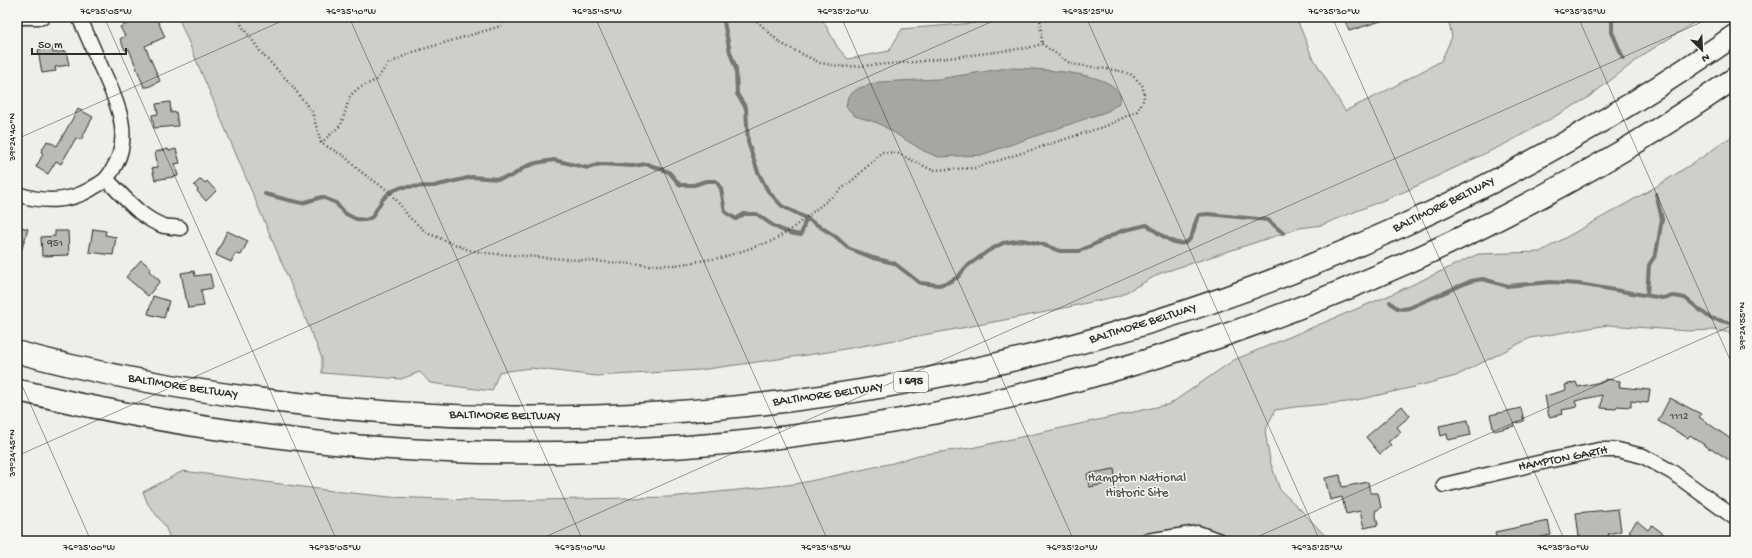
<svg xmlns="http://www.w3.org/2000/svg" width="1752" height="558" font-family="'Gochi Hand',sans-serif">
<style>
.green{fill:#cececa;stroke:#7c7c7a}
.water{fill:#a6a6a3;stroke:#757573}
.lines{fill:none;stroke-linecap:round;stroke-linejoin:round}
.stream{stroke:#757573;stroke-width:4}
.building{fill:#babab7;stroke:#2b2b2b}
.minor-casing{stroke:#2b2b2b;stroke-width:17}
.highway-casing{stroke:#2b2b2b;stroke-width:24}
.path{stroke:#2b2b2b;stroke-width:2.5;stroke-dasharray:1 3;stroke-linecap:butt}
.minor{stroke:#f6f6f2;stroke-width:14}
.highway{stroke:#f6f6f2;stroke-width:21}
.ticks{fill:none;stroke:#2b2b2b;stroke-width:1;stroke-opacity:0.45}
.labels{text-anchor:middle;dominant-baseline:central;stroke-width:3;stroke-linejoin:round;paint-order:stroke}
.number-label{font-size:11px;fill:#4f4f4e}
.shield{fill:#f6f6f2;stroke:#686867;stroke-width:1}
.shield-label{font-size:12px;font-weight:bold;fill:#2b2b2b}
.street-label{font-size:13px;fill:#2b2b2b;stroke:#f6f6f2}
.park-label{font-size:13px;fill:#545453;stroke:#f6f6f2}
.neatline{fill:none;stroke:#2b2b2b;stroke-width:1.5}
.ticks-label{font-size:10px;text-anchor:middle;fill:#2b2b2b}
</style>
<rect width="100%" height="100%" fill="#eeeeea"/>
<filter id="ink" filterUnits="userSpaceOnUse"><feTurbulence type="fractalNoise" baseFrequency=".025" numOctaves="2"/><feDisplacementMap in="SourceGraphic" scale="8" xChannelSelector="R" yChannelSelector="G"/><feConvolveMatrix kernelMatrix="1 2 1 2 8 2 1 2 1" color-interpolation-filters="sRGB"/></filter>
<g filter="url(#ink)">
<!-- green -->
<g class="green">
<path d="M178,17H821L838,48L848,59L889,51L902,29L975,23L983,17H1296L1311,54L1345,111L1380,94L1441,61L1452,37L1448,17H1703L1646,53L1586,99L1507,143L1406,191L1322,225L1300,228L1161,273L1119,296L1041,313L940,332L828,352L700,370L597,376L531,368L499,372L492,391L430,383L420,372L401,379L322,373V358Z"/>
<path d="M1735,134V334L1716,330L1688,331L1608,325L1530,338L1456,376L1414,387L1348,402L1295,407L1275,410L1265,431L1270,461L1280,490L1302,511L1330,541H171L165,526L148,504L143,492L183,471L333,491L390,497L498,501L670,497L796,484L893,463L918,455L971,448L1170,404L1234,360L1390,295L1478,254L1540,252L1654,188L1704,156Z"/>
</g>
<!-- water -->
<path class="water" d="M1007,68C1031,68 1093,72 1111,85C1116,89 1119,93 1121,98L1118,104L1108,111L981,155L938,157L924,151L878,123L855,116L846,107L848,96L859,88L879,82L938,79Z"/>
<g class="lines">
<!-- stream -->
<g class="stream">
<path d="M723,17L730,52L736,69L737,94L746,108L748,142L758,172L768,191L782,206L808,219"/>
<path d="M1612,17V32L1623,58"/>
<path d="M265,194L288,200L302,203L322,197L336,203L344,213L356,219L366,220L372,217L382,200L390,192L402,187L434,186L472,177L498,179L512,176L525,167L536,163L554,160L588,168L600,164L632,166L647,164L669,172L680,185H694L706,181H716L721,189L725,212L736,219L744,214H757C771,225 783,233 801,235L806,218L835,236L848,248L873,258L894,263L920,283L939,285L949,282L958,277L966,267L988,251L1003,243L1022,240L1041,244L1060,251H1079L1097,243L1121,231L1147,225C1157,232 1184,256 1192,235C1195,228 1194,222 1199,215L1208,214L1268,220L1283,233"/>
<path d="M1647,295L1649,265L1656,254L1662,219L1656,194"/>
<path d="M1390,302C1396,309 1400,310 1409,308L1471,281L1483,279L1507,286L1551,282L1579,284L1662,298L1674,296L1685,298L1710,318L1735,324"/>
</g>
</g>
<!-- building -->
<g class="building">
<path d="M142,17H156L165,37L145,46L160,81L148,87H144L129,49L125,50L120,39L125,36L120,27Z"/>
<path d="M1344,17H1386L1387,19L1349,31Z"/>
<path d="M52,47L53,53L66,51L69,65L55,67L56,71L42,73L38,50Z"/>
<path d="M170,102L171,113L176,112L178,126L154,128L152,115L158,114L156,104Z"/>
<path d="M78,109L93,117L88,126L81,140L76,138L61,164L56,161L48,174L36,167L43,154L41,152L47,141L57,146Z"/>
<path d="M168,149L169,151L176,149L180,163L175,164L178,176L155,180L152,168L158,167L155,152Z"/>
<path d="M201,179L205,183L207,181L216,191L206,201L197,191L198,190L194,185Z"/>
<path d="M17,226L28,229L19,258H17Z"/>
<path d="M93,229L106,231L105,235L116,237L113,255L89,252Z"/>
<path d="M55,231H68L69,255L42,256L41,237L55,236Z"/>
<path d="M227,231L248,241L241,255L235,254L231,262L216,255Z"/>
<path d="M141,260L151,268L149,271L160,281L148,296L126,277Z"/>
<path d="M194,271L195,276L210,274L213,288L201,290L204,306L188,308L181,273Z"/>
<path d="M153,296L169,301L164,318L148,314Z"/>
<path d="M1605,379L1620,381L1619,387L1650,390L1648,403L1631,401V407L1617,406L1616,409L1601,408L1602,395L1575,401L1577,407L1562,410L1563,414L1549,417L1545,396L1566,390L1565,385L1576,382L1578,387L1605,381Z"/>
<path d="M1670,398L1701,414L1699,417L1735,442V464L1711,448L1710,449L1690,435L1688,438L1658,421Z"/>
<path d="M1402,406L1410,416L1397,427L1401,432L1388,442L1391,445L1380,454L1366,437Z"/>
<path d="M1521,408L1524,421L1513,424L1514,426L1494,431L1490,415Z"/>
<path d="M1468,420L1471,435L1448,440L1447,434L1441,436L1439,426Z"/>
<path d="M1114,469L1116,482L1089,487L1087,474Z"/>
<path d="M1340,475L1342,487L1368,482L1370,493H1378L1381,508L1375,511L1378,525L1364,528L1360,511L1346,514L1342,497L1330,500L1325,478Z"/>
<path d="M1618,509L1621,531L1608,534L1609,539L1582,541L1581,536L1579,537L1576,513Z"/>
<path d="M1548,521L1551,535L1541,537L1542,541H1497L1495,532Z"/>
<path d="M1637,521L1648,530L1652,525L1673,541H1642L1629,531Z"/>
</g>
<g class="lines">
<!-- minor casing -->
<g class="minor-casing">
<g id="minor">
<path d="M17,17H43"/>
<path d="M106,179C123,195 141,219 164,226C169,227 174,227 180,228"/>
<path d="M17,194C41,202 68,203 91,189C95,186 102,183 106,179C109,176 111,172 113,169C134,135 116,99 101,67C94,51 87,34 79,17"/>
<path d="M1444,485L1547,461L1599,450H1618L1643,456L1672,472L1735,518"/>
<path d="M1147,541L1198,533L1220,541"/>
</g>
</g>
<!-- highway casing -->
<g class="highway-casing">
<g id="highway">
<path d="M17,352C101,375 188,390 275,401C788,466 1312,332 1735,35"/>
<path d="M17,390C137,419 260,438 383,448C482,455 582,454 681,447C1015,423 1341,319 1629,147C1665,125 1700,102 1735,78"/>
</g>
</g>
<!-- path -->
<g class="path">
<path d="M238,17L242,26L263,55L290,83L312,112L321,143L344,156L361,172L390,192L409,217L427,233L469,250L485,253L646,265H676L724,257L772,241L789,231L854,179L882,152L897,153L932,170L975,168L1106,126L1137,111L1144,99L1143,86L1132,75L1121,71L1071,64L1042,44L1027,48L915,62L845,67L820,63L780,43L753,17"/>
<path d="M1040,17L1042,44"/>
<path d="M321,143L341,125L350,96L357,89L376,80L388,64L410,53L501,26L510,17"/>
</g>
<!-- minor -->
<use href="#minor" class="minor"/>
<!-- highway -->
<use href="#highway" class="highway"/>
</g>
</g>
<!-- ticks -->
<path class="ticks" d="M104,17L337,541M349,17L583,541M595,17L828,541M841,17L1074,541M1086,17L1320,541M1332,17L1565,541M1578,17L1735,371M17,139L291,17M17,374L91,541M17,456L1002,17M536,541L1713,17M1248,541L1735,324"/>
<g class="labels">
<!-- number labels -->
<g class="number-label">
<text x="55" y="244">951</text>
<text x="1679" y="417">1112</text>
</g>
<!-- shield labels -->
<rect class="shield" x="894" y="372" width="34" height="20" rx="3"/>
<g class="shield-label">
<text x="911" y="382">I 695</text>
</g>
<!-- street labels -->
<g class="street-label">
<text transform="translate(1444 205) rotate(-26)">BALTIMORE BELTWAY</text>
<text transform="translate(1143 324) rotate(-17)">BALTIMORE BELTWAY</text>
<text transform="translate(183 387) rotate(9)">BALTIMORE BELTWAY</text>
<text transform="translate(828 395) rotate(-8)">BALTIMORE BELTWAY</text>
<text transform="translate(505 416) rotate(1)">BALTIMORE BELTWAY</text>
<text transform="translate(1563 459) rotate(-11)">HAMPTON GARTH</text>
</g>
<!-- park labels -->
<g class="park-label">
<text x="1137" y="478">Hampton National<tspan x="1137" dy="15">Historic Site</tspan></text>
</g>
</g>
<!-- margin -->
<rect width="1752" height="558" fill="none" stroke="#f6f6f2" stroke-width="44"/>
<!-- north arrow -->
<g transform="translate(1702 50) rotate(156)" stroke="#f6f6f2" stroke-width="3" paint-order="stroke">
<path d="M0-3L7 15L0 10L-7 15Z" fill="#2b2b2b"/>
<text y="-6" font-size="11" font-weight="bold" text-anchor="middle" fill="#2b2b2b">N</text>
</g>
<!-- scale -->
<path d="M32 48v6h94v-6" fill="none" stroke="#2b2b2b" stroke-width="2"/>
<text x="38" y="48" font-size="12" fill="#2b2b2b" stroke="#f6f6f2" stroke-width="3" paint-order="stroke">50 m</text>
<rect x="22" y="22" width="1708" height="514" class="neatline"/>
<g class="ticks-label">
<text x="106" y="14">76°35'05"W</text>
<text x="351" y="14">76°35'10"W</text>
<text x="597" y="14">76°35'15"W</text>
<text x="843" y="14">76°35'20"W</text>
<text x="1088" y="14">76°35'25"W</text>
<text x="1334" y="14">76°35'30"W</text>
<text x="1580" y="14">76°35'35"W</text>
<text transform="translate(11 137) rotate(-90)" y="4">39°24'40"N</text>
<text transform="translate(1741 326) rotate(-90)" y="4">39°24'55"N</text>
<text transform="translate(11 453) rotate(-90)" y="4">39°24'45"N</text>
<text x="89" y="550">76°35'00"W</text>
<text x="335" y="550">76°35'05"W</text>
<text x="580" y="550">76°35'10"W</text>
<text x="826" y="550">76°35'15"W</text>
<text x="1072" y="550">76°35'20"W</text>
<text x="1317" y="550">76°35'25"W</text>
<text x="1563" y="550">76°35'30"W</text>
</g>
</svg>
